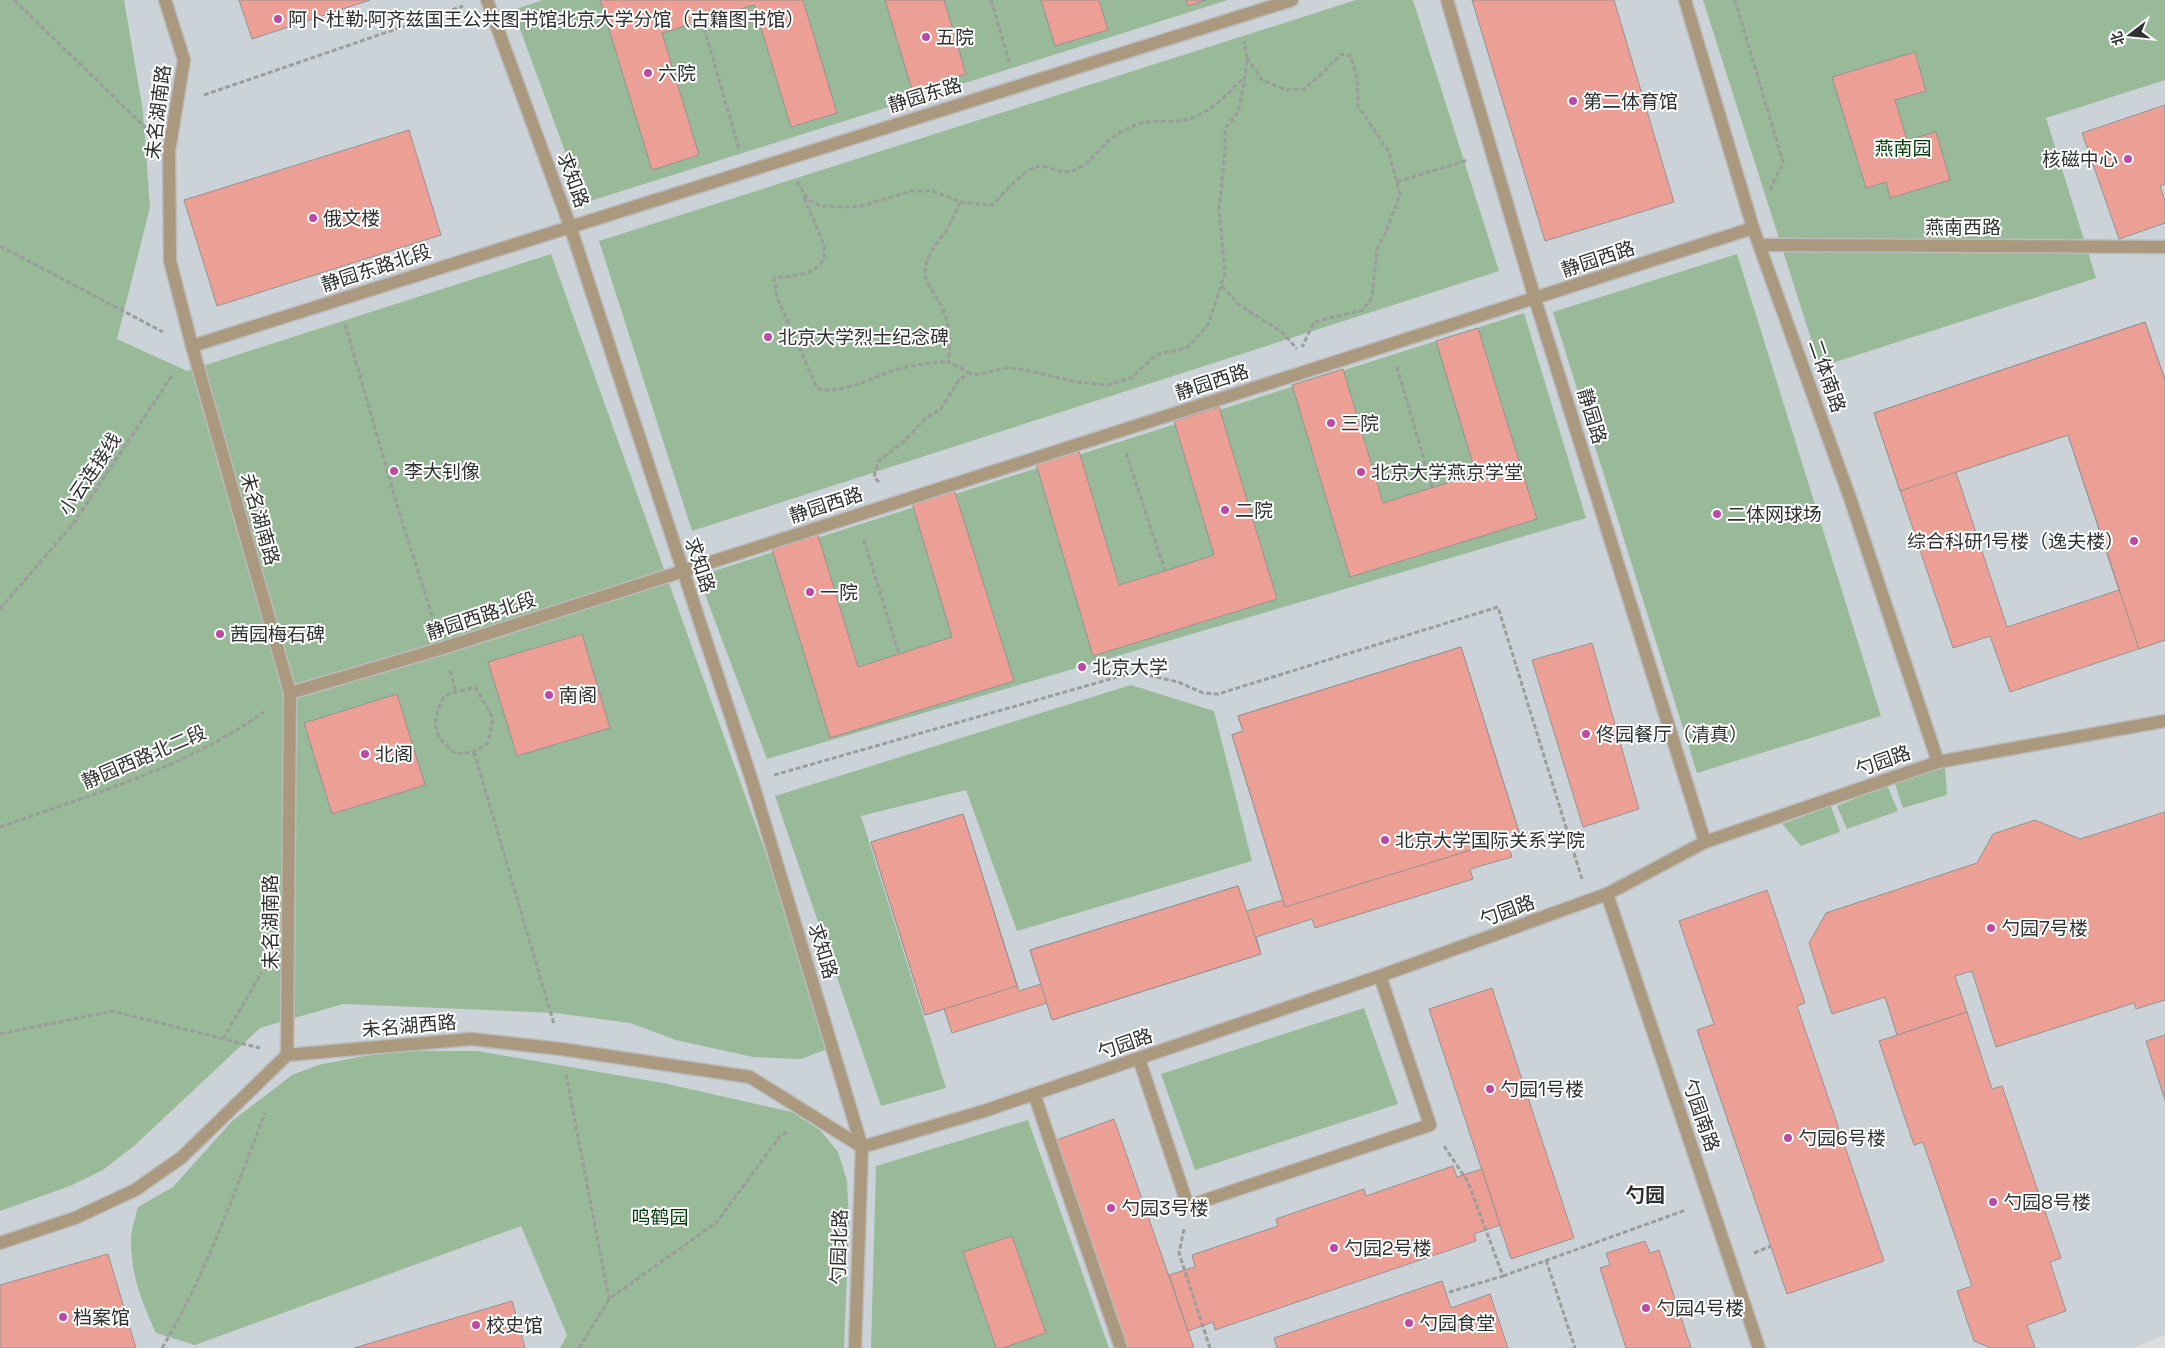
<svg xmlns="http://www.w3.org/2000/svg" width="2165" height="1348" font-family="'Space Grotesk','Noto Sans SC',sans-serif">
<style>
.built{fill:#cbd3d8}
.green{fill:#99ba98}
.building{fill:#ec9f94;stroke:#949292;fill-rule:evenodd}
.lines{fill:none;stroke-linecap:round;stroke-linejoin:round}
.service-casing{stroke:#babbbc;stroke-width:15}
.minor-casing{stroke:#babbbc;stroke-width:15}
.path{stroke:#9b9c9c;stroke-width:3;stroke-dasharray:5 2.5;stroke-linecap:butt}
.service{stroke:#ab997f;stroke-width:12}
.minor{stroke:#ab997f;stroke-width:12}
.poi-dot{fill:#bc49a3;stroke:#fff;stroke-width:2}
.labels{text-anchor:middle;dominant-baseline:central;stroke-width:4;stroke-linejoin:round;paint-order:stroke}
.poi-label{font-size:19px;fill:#2f3030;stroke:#fff;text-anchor:start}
.street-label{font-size:19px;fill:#2f3030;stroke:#fff}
.park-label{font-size:19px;fill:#003b06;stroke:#fff}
.neighbourhood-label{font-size:20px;font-weight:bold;fill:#2f3030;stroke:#fff}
</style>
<rect width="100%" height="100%" fill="#dddedf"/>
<!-- built -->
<path class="built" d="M0,0H2165V1335L2133,1348H0Z"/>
<!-- green -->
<g class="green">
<path d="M0,0H124L143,111L150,207L117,339L187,371L551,254L835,1046L801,1059L753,1057L676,1040L630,1023L555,1013L343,1004L260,1028L135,1145L103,1170L70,1186L0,1211Z"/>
<path d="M543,0H1228L584,203L513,10Z"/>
<path d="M1356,0H1413L1499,271L692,531L599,241Z"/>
<path d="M1703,0H2165V80L2046,118L2096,278L1820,367Z"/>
<path d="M1737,254L1881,716L1697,773L1553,312Z"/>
<path d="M1524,313L1586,518L767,759L698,576Z"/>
<path d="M1131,685L1214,711L1252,861L1017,931L966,790L861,816L946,1088L881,1106L775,796Z"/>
<path d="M1945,767L1947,795L1903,808L1895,784Z"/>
<path d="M1887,785L1898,811L1847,829L1837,806Z"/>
<path d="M1831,806L1840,832L1801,846L1782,824Z"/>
<path d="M1364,1008L1398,1104L1195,1170L1161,1074Z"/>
<path d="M412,1051H477L663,1083L792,1112L821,1131L838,1152L847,1181L849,1224L844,1348H560L567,1335L521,1226L195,1345L156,1333C142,1303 131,1275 131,1241C131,1230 135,1218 138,1207L173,1187L232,1121L292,1075L318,1065L364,1056Z"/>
<path d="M1028,1120L1109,1348H871L876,1166Z"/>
</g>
<!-- building -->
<g class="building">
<path d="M239,0H370L252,39Z"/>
<path d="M600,0H803L837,113L791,127L754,5L702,21L662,33L699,155L652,170Z"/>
<path d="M885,0H944L966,74L912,90Z"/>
<path d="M1041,0H1099L1108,30L1055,46Z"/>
<path d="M1186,0H1206L1188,6Z"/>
<path d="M1472,0H1614L1674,202L1545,241Z"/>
<path d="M1915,52L1926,91L1895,100L1907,140L1936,132L1950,180L1890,198L1886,182L1866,188L1832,77Z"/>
<path d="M2165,105V184L2160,186L2165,201V223L2119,239L2082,133Z"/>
<path d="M409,130L441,235L217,306L184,200Z"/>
<path d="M2145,322L2165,380V640L2010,692L1990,636L1953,648L1874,413ZM2068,435L2119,590L2007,627L1956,472Z"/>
<path d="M2145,322L2165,380V640L2139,649L2068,435L1900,491L1874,413Z"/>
<path d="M1478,328L1537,519L1350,577L1292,385L1343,369L1383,503L1476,474L1436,341Z"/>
<path d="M1219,407L1277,599L1093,656L1036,464L1079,451L1119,585L1165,571L1214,555L1174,421Z"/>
<path d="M954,489L1014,681L830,738L771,546L817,532L858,667L899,654L952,637L912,503Z"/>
<path d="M582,634L610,728L517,756L488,662Z"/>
<path d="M1592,643L1639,809L1583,827L1532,660Z"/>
<path d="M1461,647L1520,835L1506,839L1512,857L1470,869L1473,879L1315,928L1312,919L1256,937L1261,954L1052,1020L1047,1003L952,1033L944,1009L925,1015L871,842L963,814L1019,991L1041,984L1030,950L1238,886L1246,911L1283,900L1232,735L1243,731L1238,716Z"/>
<path d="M1461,647L1520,835L1285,907L1232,735L1243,731L1238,716Z"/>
<path d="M397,694L425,785L332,814L304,723Z"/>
<path d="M2165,812V1000L2136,1009L2134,1003L1996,1047L1972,971L1955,976L1967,1012L1897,1035L1885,997L1832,1014L1809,943L1826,913L1977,863L1993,834L2035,820L2080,839Z"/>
<path d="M963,814L1017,986L925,1015L871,842Z"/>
<path d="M1238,886L1261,954L1052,1020L1030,950Z"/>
<path d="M1767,890L1805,1003L1797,1006L1884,1261L1787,1294L1697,1030L1714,1024L1679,921Z"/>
<path d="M1492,988L1574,1238L1511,1259L1429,1009Z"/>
<path d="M1967,1012L1992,1089L2002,1086L2061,1258L2050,1262L2066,1311L2027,1325L2035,1348H1991L1974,1341L1957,1291L1972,1286L1923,1142L1914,1145L1879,1041Z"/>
<path d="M2165,1035V1100L2146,1041Z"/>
<path d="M1114,1119L1194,1348H1127L1054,1141Z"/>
<path d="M1453,1166L1457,1177L1482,1169L1500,1225L1474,1234L1476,1241L1215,1330L1213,1322L1188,1331L1169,1275L1195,1267L1192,1255L1278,1226L1276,1219L1364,1189L1366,1196Z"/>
<path d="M1012,1236L1046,1333L1003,1348H996L963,1252Z"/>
<path d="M1645,1241L1650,1253L1659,1250L1691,1348H1626L1600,1268L1610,1265L1606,1253Z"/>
<path d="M108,1254L136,1348H0V1285Z"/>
<path d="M1442,1281L1451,1308L1490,1294L1508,1348H1277L1274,1338Z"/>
<path d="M512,1301L525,1348H354Z"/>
</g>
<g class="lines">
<!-- service casing -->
<g class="service-casing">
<g id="service">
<path d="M165,0L184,60L169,151L170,261L192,346L290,693L287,1055"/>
<path d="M1447,0L1535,299L1705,842"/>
<path d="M1685,0L1753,228L1851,501L1938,762"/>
<path d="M1761,245L2165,247"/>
<path d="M192,346L1292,0"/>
<path d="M290,693L443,648L1753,228"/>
<path d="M1607,894L1759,1348"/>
<path d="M1139,1059L1188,1206L1430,1125L1380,976"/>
<path d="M1034,1094L1121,1348"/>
<path d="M0,1243L75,1218L135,1190L181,1158L287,1055L471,1039L561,1049L750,1077L862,1147"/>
</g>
</g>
<!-- minor casing -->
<g class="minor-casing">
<g id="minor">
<path d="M487,0L570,226L752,781L862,1147L855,1348"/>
<path d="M862,1147L984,1111L1380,976L1607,894L1705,842L1938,762L2165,721"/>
</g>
</g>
<!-- path -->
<g class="path">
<path d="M14,0L148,130"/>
<path d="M991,0L1010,64"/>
<path d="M1735,0L1783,162L1769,193"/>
<path d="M702,21L739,149"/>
<path d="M1247,58L1262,80L1286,90L1304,89L1322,74L1341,54L1351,56L1357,78L1358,106L1389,152L1400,195L1386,232L1377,249L1372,297L1363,310L1314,322L1302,347"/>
<path d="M204,95L463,6"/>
<path d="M797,181L808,200L821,206L858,207L911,191H933L960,202L992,205C1003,195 1027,164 1042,166C1053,168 1063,175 1075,170C1090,164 1099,148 1112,138C1118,133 1128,128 1135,125C1148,120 1163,122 1177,121C1204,120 1227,95 1245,76"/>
<path d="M1397,182L1468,160"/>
<path d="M804,197C823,247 849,272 774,278L777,297L817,388C839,396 873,377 895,370C912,365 929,362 948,362"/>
<path d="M960,202C957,210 953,218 949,226C940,240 926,254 925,270C924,283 936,294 941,305C950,325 951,341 948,362L970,373"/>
<path d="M0,246L163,332"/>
<path d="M1222,286L1239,305L1282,332L1297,349"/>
<path d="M345,324L400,515L435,625"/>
<path d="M1397,367L1432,487"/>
<path d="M1126,453L1165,571"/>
<path d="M879,482L874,477L878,461L901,444L927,417L940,410L959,380L970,373L978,375L1003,368L1020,369L1077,382L1108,385L1131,378L1153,358L1163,352L1176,351L1188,347L1208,325L1225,273L1219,210L1225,152V129L1238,112L1244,85L1247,57L1244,41"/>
<path d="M864,540L899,654"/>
<path d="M0,609L73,524L173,374"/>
<path d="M450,671L456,692"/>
<path d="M475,687L493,718L488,743L474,752L456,754C432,735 430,722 445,695Z"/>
<path d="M474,752L554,1024"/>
<path d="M774,775L1135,672L1178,682L1203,693L1218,694L1498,607L1582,879"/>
<path d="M0,827C90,795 185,768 264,712"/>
<path d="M0,1034L112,1011L260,1048"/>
<path d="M223,1039L262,972"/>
<path d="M566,1074L609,1299"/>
<path d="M1444,1146L1468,1182L1503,1276L1446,1293"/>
<path d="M1184,1229L1179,1253L1210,1348"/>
<path d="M1754,1253L1771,1246"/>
<path d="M1546,1260L1575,1348"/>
<path d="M1503,1276L1686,1210"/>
<path d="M162,1348C206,1275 234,1193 265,1113"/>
<path d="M579,1348L609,1299L717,1222L780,1136L788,1131"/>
</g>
<!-- service -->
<use href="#service" class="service"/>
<!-- minor -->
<use href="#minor" class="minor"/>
</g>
<!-- markers -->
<g class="poi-dot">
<circle cx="278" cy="19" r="5"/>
<circle cx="926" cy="37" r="5"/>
<circle cx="648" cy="73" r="5"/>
<circle cx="1573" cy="101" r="5"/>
<circle cx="2128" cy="159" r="5"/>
<circle cx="313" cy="218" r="5"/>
<circle cx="768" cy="337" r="5"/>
<circle cx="1331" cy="423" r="5"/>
<circle cx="394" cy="471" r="5"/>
<circle cx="1361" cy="472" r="5"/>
<circle cx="1225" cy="510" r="5"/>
<circle cx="1717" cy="514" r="5"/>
<circle cx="2134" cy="541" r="5"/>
<circle cx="810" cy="592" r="5"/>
<circle cx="220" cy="634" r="5"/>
<circle cx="1082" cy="667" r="5"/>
<circle cx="549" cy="695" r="5"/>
<circle cx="1586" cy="734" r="5"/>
<circle cx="365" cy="754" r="5"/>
<circle cx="1385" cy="840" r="5"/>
<circle cx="1991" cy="928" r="5"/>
<circle cx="1490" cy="1089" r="5"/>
<circle cx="1788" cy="1138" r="5"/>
<circle cx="1993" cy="1202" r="5"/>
<circle cx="1111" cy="1208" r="5"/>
<circle cx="1334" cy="1248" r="5"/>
<circle cx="1646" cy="1308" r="5"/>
<circle cx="63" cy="1317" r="5"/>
<circle cx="1409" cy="1323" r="5"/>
<circle cx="476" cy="1325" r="5"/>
</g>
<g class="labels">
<!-- poi labels -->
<g class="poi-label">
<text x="288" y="19">阿卜杜勒·阿齐兹国王公共图书馆北京大学分馆（古籍图书馆）</text>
<text x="936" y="37">五院</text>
<text x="658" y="73">六院</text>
<text x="1583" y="101">第二体育馆</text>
<text x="2118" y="159" text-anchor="end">核磁中心</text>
<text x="323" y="218">俄文楼</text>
<text x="778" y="337">北京大学烈士纪念碑</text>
<text x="1341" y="423">三院</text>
<text x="404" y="471">李大钊像</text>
<text x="1371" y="472">北京大学燕京学堂</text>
<text x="1235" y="510">二院</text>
<text x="1727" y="514">二体网球场</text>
<text x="2124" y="541" text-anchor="end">综合科研1号楼（逸夫楼）</text>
<text x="820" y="592">一院</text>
<text x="230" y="634">茜园梅石碑</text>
<text x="1092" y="667">北京大学</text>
<text x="559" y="695">南阁</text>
<text x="1596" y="734">佟园餐厅（清真）</text>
<text x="375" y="754">北阁</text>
<text x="1395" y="840">北京大学国际关系学院</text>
<text x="2001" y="928">勺园7号楼</text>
<text x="1500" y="1089">勺园1号楼</text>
<text x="1798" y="1138">勺园6号楼</text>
<text x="2003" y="1202">勺园8号楼</text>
<text x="1121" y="1208">勺园3号楼</text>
<text x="1344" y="1248">勺园2号楼</text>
<text x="1656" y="1308">勺园4号楼</text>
<text x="73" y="1317">档案馆</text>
<text x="1419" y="1323">勺园食堂</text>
<text x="486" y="1325">校史馆</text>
</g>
<!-- street labels -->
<g class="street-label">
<text transform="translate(925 95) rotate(-17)">静园东路</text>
<text transform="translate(158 112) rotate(-83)">未名湖南路</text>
<text transform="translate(573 180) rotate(70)">求知路</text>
<text x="1963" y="227">燕南西路</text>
<text transform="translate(1598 259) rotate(-18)">静园西路</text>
<text transform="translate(376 268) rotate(-18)">静园东路北段</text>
<text transform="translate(1827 376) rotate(71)">二体南路</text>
<text transform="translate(1212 382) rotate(-18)">静园西路</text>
<text transform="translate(1592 416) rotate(73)">静园路</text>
<text transform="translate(90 474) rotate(-56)">小云连接线</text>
<text transform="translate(826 505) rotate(-18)">静园西路</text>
<text transform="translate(260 519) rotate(74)">未名湖南路</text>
<text transform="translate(700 565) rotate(72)">求知路</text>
<text transform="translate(481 616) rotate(-18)">静园西路北段</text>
<text transform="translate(144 757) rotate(-23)">静园西路北二段</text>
<text transform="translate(1883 761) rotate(-19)">勺园路</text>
<text transform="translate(1507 911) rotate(-20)">勺园路</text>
<text transform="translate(270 922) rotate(-90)">未名湖南路</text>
<text transform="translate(823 951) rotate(73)">求知路</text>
<text transform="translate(409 1026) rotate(-5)">未名湖西路</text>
<text transform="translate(1125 1044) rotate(-19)">勺园路</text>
<text transform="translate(1701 1115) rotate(71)">勺园南路</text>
<text transform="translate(839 1247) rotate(-88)">勺园北路</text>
</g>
<!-- park labels -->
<g class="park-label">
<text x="1903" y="148">燕南园</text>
<text x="660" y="1217">鸣鹤园</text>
</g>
<!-- neighbourhood labels -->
<g class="neighbourhood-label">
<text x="1645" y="1195">勺园</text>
</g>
</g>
<!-- north arrow -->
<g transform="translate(2130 35) rotate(254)" stroke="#ffffff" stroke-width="4" paint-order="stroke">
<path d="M0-4L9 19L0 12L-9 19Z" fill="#2f3030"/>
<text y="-8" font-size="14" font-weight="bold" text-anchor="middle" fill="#2f3030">北</text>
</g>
</svg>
